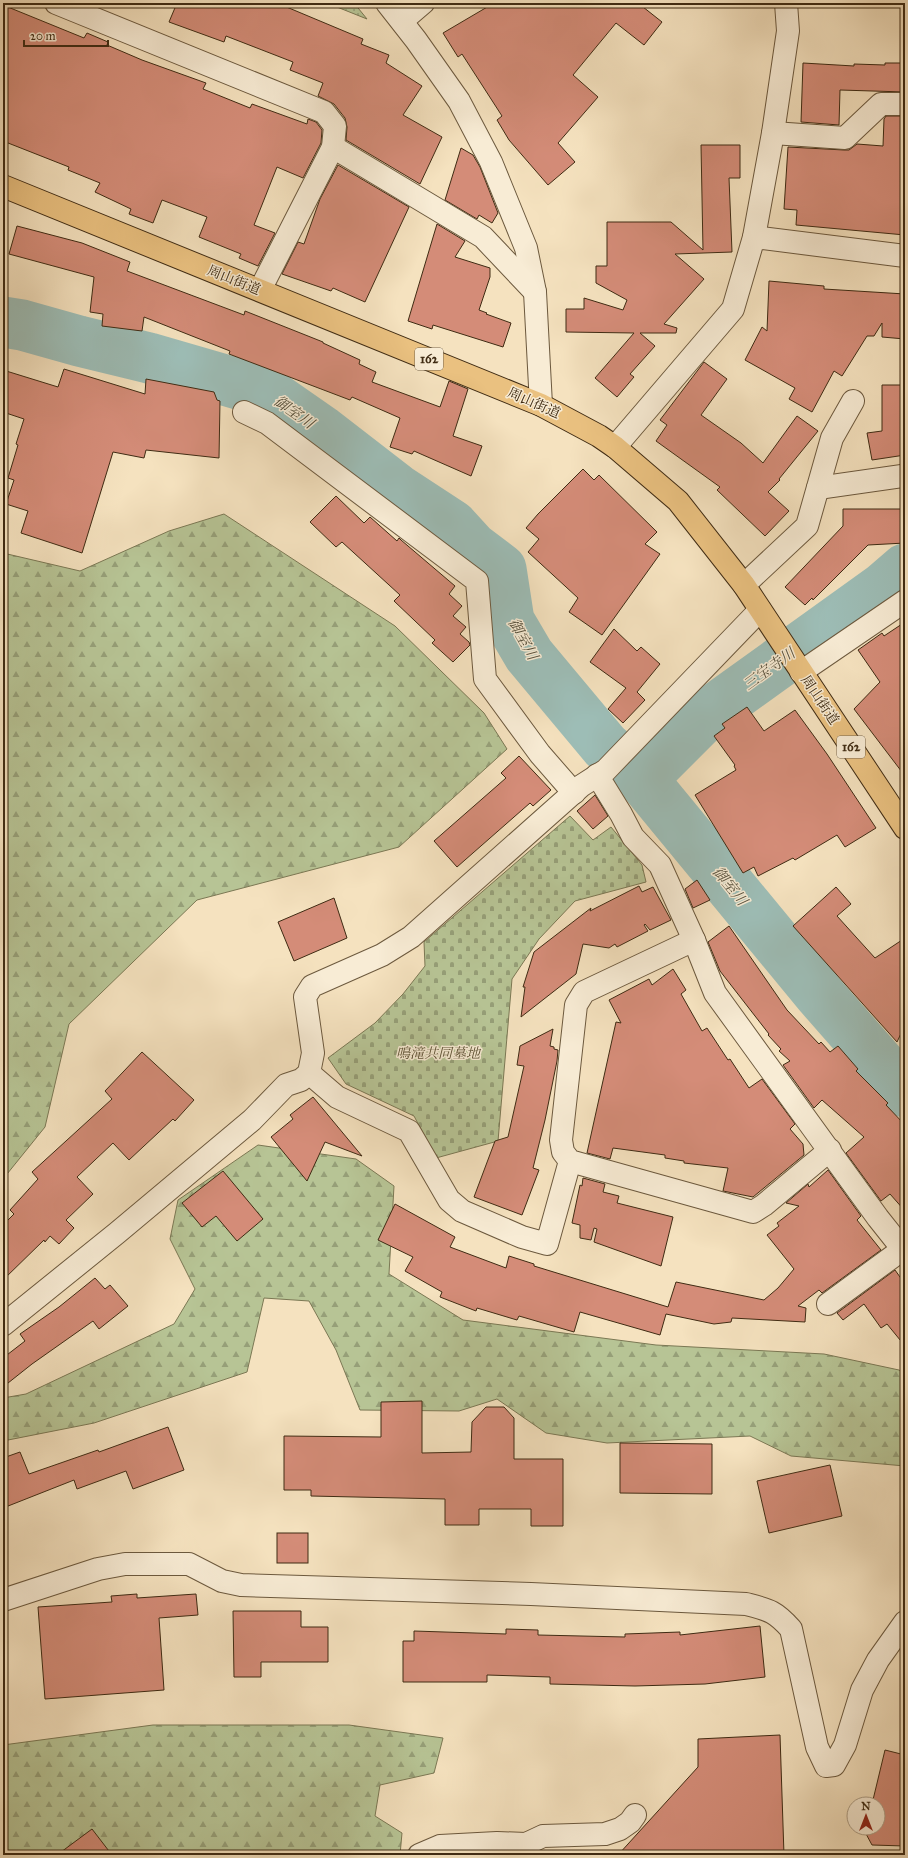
<svg xmlns="http://www.w3.org/2000/svg" width="908" height="1858" font-family="'IM FELL Great Primer','Noto Serif JP',serif">
<style>
.grass{fill:url(#grass-dots);stroke:#7b7854}
.forest{fill:url(#forest-firs);stroke:#7b7854}
.cemetery{fill:url(#cemetery-stones);stroke:#7b7854}
.lines{fill:none;stroke-linecap:round;stroke-linejoin:round}
.river{stroke:#9dbdb6;stroke-width:51}
.building{fill:#d48c78;stroke:#3f2b13}
.minor-casing{stroke:#6c593e;stroke-width:24}
.highway-casing{stroke:#3f2b13;stroke-width:24}
.minor{stroke:#f8ecd5;stroke-width:22}
.highway{stroke:#eac180;stroke-width:22}
.labels{text-anchor:middle;dominant-baseline:central;stroke-width:3;stroke-linejoin:round;paint-order:stroke}
.shield{fill:#f8ecd5;stroke:#76654d;stroke-width:1}
.shield-label{font-size:13px;font-weight:bold;fill:#3f2b13}
.street-label{font-size:14px;fill:#3f2b13;stroke:#f8ecd5}
.park-label{font-size:14px;font-style:italic;fill:#5d5134;stroke:#f8ecd5}
.water-label{font-size:15px;font-style:italic;fill:#56503c;stroke:#f8ecd5}
</style>
<defs>
<pattern id="grass-dots" width="8" height="8" patternUnits="userSpaceOnUse"><rect width="8" height="8" fill="#b7c495"/><path d="M2 2h.1M6 6h.1" fill="none" stroke="#969f78" stroke-width="1.8" stroke-linecap="round"/></pattern>
<pattern id="forest-firs" width="22" height="20" patternUnits="userSpaceOnUse"><rect width="22" height="20" fill="#b7c495"/><path d="M5 1l3.5 6h-7zM16 11l3.5 6h-7z" fill="#969f78"/></pattern>
<pattern id="cemetery-stones" width="16" height="16" patternUnits="userSpaceOnUse"><rect width="16" height="16" fill="#b7c495"/><path d="M2 7V4a2 2 0 0 1 4 0v3zM10 15v-3a2 2 0 0 1 4 0v3z" fill="#969f78"/></pattern>
</defs>
<rect width="100%" height="100%" fill="#f5e2bf"/>
<filter id="stains"><feTurbulence type="fractalNoise" baseFrequency=".005" numOctaves="4"/><feColorMatrix values="0 0 0 0 .2 0 0 0 0 .09 0 0 0 0 .02 0 0 0 .5 -.17"/></filter>
<radialGradient id="worn" r=".72"><stop offset=".6" stop-color="#630" stop-opacity="0"/><stop offset="1" stop-color="#630" stop-opacity=".3"/></radialGradient>
<!-- grass -->
<path class="grass" d="M327,3H354L367,19Z"/>
<!-- forest -->
<g class="forest">
<path d="M224,514L395,626L484,713L507,749L399,847L197,900L69,1024L45,1127L3,1179V553L80,571L169,531Z"/>
<path d="M258,1145L356,1159L394,1186L389,1274L463,1320L656,1345L824,1354L899,1370L905,1374V1466L791,1456L750,1436L607,1443L546,1433L497,1399L459,1411L360,1410L336,1350L309,1301L264,1298L247,1372L94,1423L3,1441V1398L26,1394L174,1324L195,1289L170,1239L178,1200Z"/>
<path d="M153,1725H349L443,1738L434,1773L380,1785L375,1816L402,1833L400,1855H3V1745Z"/>
</g>
<!-- cemetery -->
<path class="cemetery" d="M570,816L593,840L611,827L642,865L646,882L575,901L539,939L512,979L498,1141L436,1158L414,1116L346,1084L328,1058L375,1023L403,994L425,966L424,942Z"/>
<g class="lines">
<!-- river -->
<g class="river">
<path d="M3,322L22,325L79,341L149,358L266,392L322,431L397,489L452,525L472,547L501,569L509,621L529,655L605,746L642,779L820,995L905,1092"/>
<path d="M642,779L705,716L883,588L905,569"/>
</g>
</g>
<!-- building -->
<g class="building">
<path d="M177,3H277L363,39L361,44L389,55L386,63L422,86L403,115L442,137L420,184L346,140L347,127L345,118L334,104L318,96L323,83L290,70L293,62L226,36L224,42L169,22Z"/>
<path d="M494,3H638L662,22L644,45L616,23L573,75L598,97L558,143L575,162L548,185L509,140L497,120L502,116L462,54L458,57L443,33Z"/>
<path d="M3,5L84,38L87,33L108,42L107,45L142,60L206,83L203,89L250,108L252,104L307,124L308,119L316,122L322,130L321,143L303,178L277,167L254,225L275,233L258,266L239,258L241,254L199,237L207,217L162,200L153,223L129,214L131,209L95,192L100,183L68,170L69,167L3,141Z"/>
<path d="M803,63L854,66V64L885,65V63H905V92L840,90L839,125L801,122Z"/>
<path d="M886,116H905V235L796,225L797,210L784,209L788,147L844,150H849L857,144L883,146L884,119Z"/>
<path d="M701,145H740V178H729L732,252L675,254L704,279L664,324L677,328L676,333H640L655,346L630,374L634,377L617,397L595,378L634,333L566,332V309H584V298L623,310L627,300L596,283V266H607V222H671L703,250Z"/>
<path d="M461,148L473,155L480,167L498,213L492,223L479,215L477,219L445,200Z"/>
<path d="M338,165L409,207L365,302L333,288L331,291L282,274L298,242L304,244L320,199Z"/>
<path d="M437,224L465,241L455,257L490,268V277L479,310L487,313L486,314L511,323L503,347L433,325L432,329L408,321Z"/>
<path d="M17,226L82,243L130,262L127,271L244,315L245,311L323,342V343L360,360L359,364L376,372L372,382L440,407L449,381L468,389L453,436L482,446L471,476L414,451L412,454L390,447L400,418L352,397L350,400L229,354L230,351L144,317L142,331L102,326L103,314L90,312L94,277L9,254Z"/>
<path d="M769,281L824,286V289L905,294V339L882,337V323L874,336H867L842,376L834,371L812,412L789,399L795,388L745,360L762,327L767,331Z"/>
<path d="M704,362L727,379L701,415L741,443L763,463L797,416L818,431L779,479L780,480L768,492L789,511L765,536L717,490L720,487L656,441L667,425L660,420Z"/>
<path d="M64,369L145,394L146,379L214,392L217,400L220,401L219,458L146,450L144,458L113,452L82,553L21,533L28,511L6,504L14,480L8,478L18,445L16,444L24,419L3,412V370L58,387Z"/>
<path d="M882,385H905V455L872,460L867,433L882,431Z"/>
<path d="M583,469L594,480L599,475L657,532L645,544L660,554L602,635L569,612L578,598L528,552L539,539L526,528L538,514Z"/>
<path d="M336,496L364,523L370,517L397,541L399,538L401,540L455,586L449,594L462,606L453,616L466,627L460,634L469,642L470,645L453,662L432,643L435,640L394,601L400,595L342,542L336,547L310,522Z"/>
<path d="M843,509H905V543L868,545L813,600L812,598L805,605L785,587L843,526Z"/>
<path d="M905,622V776L854,709L880,682L858,650L882,633L884,636Z"/>
<path d="M614,629L637,651L641,647L660,664L637,692L645,700L623,723L608,709L626,688L590,662Z"/>
<path d="M747,707L764,731L795,710L827,754L876,828L845,847L837,835L795,860L793,858L758,876L754,867L743,873L695,795L736,770L734,766L735,765L714,736L725,728L722,724Z"/>
<path d="M519,756L551,790L533,806L530,803L457,867L434,841L506,778L501,773Z"/>
<path d="M595,795L608,816L593,829L577,811Z"/>
<path d="M697,880L710,900L693,908L685,889Z"/>
<path d="M639,886L642,892L653,887L671,920L650,930L645,924L644,925L648,931L617,947L615,944L609,948L583,944L576,974L521,1017L525,987H523L534,952L591,908L590,911Z"/>
<path d="M836,887L851,904L837,916L875,958L905,938V1025L897,1042L793,926Z"/>
<path d="M334,898L347,938L294,961L278,922Z"/>
<path d="M729,926L787,1010L819,1044L821,1042L830,1052L838,1046L858,1069L856,1071L888,1103L886,1105L905,1125V1211L890,1194L881,1201L846,1153L864,1137L822,1100L814,1108L783,1065L790,1061L779,1051L781,1049L768,1035L769,1034L720,971L708,942Z"/>
<path d="M673,969L686,990L681,994L702,1031L707,1028L728,1060L730,1059L749,1088L762,1079L795,1124L790,1129L803,1144L804,1155L753,1197L723,1191L728,1168L684,1163V1161L665,1158V1155L613,1148L610,1159L587,1153L616,1022L621,1023L609,1000L649,979L652,985Z"/>
<path d="M553,1029L550,1046L554,1047V1049L558,1050L557,1061L545,1120L533,1168L539,1170L522,1215L474,1197L495,1141L508,1137L524,1066L517,1065L520,1046Z"/>
<path d="M142,1052L194,1100L175,1121L173,1119L129,1160L113,1143L77,1177L93,1194L66,1220L74,1228L59,1244L50,1236L45,1242L44,1240L3,1280V1225L14,1214L10,1210L38,1179L32,1172L112,1099L105,1091Z"/>
<path d="M313,1097L362,1156L325,1142L307,1181L271,1137L293,1119L290,1115Z"/>
<path d="M828,1170L861,1216L857,1220L881,1250L822,1293L819,1290L798,1306L806,1308L805,1322L732,1318L731,1322L714,1324L666,1314L660,1335L580,1312L574,1332L519,1316L517,1320L477,1308L476,1311L440,1297L442,1292L405,1271L413,1257L378,1240L395,1204L455,1237L450,1247L506,1268L509,1256L534,1264V1266L668,1307L676,1282L764,1300L778,1288L794,1269L767,1235L779,1226L777,1223L799,1206L786,1203L808,1184L809,1187Z"/>
<path d="M223,1171L263,1219L237,1241L216,1216L202,1227L182,1203Z"/>
<path d="M583,1178L605,1184L603,1192L619,1196L617,1203L673,1217L661,1266L594,1242L597,1229L594,1228L591,1240L580,1238V1225L572,1223L580,1185L582,1186Z"/>
<path d="M895,1270L905,1284V1346L887,1324L881,1328L864,1304L843,1320L837,1313Z"/>
<path d="M95,1278L105,1289L110,1285L128,1306L99,1329L93,1321L32,1364L3,1387V1358L25,1341L20,1334L59,1307Z"/>
<path d="M422,1401V1453L471,1452L472,1422L486,1407H504L514,1418V1459H563V1526H531V1509H479V1525H445V1499L311,1496V1490H284V1436L381,1437V1402Z"/>
<path d="M168,1427L184,1470L133,1489L126,1471L77,1489L74,1480L3,1508V1458L20,1452L29,1474L98,1450L99,1452Z"/>
<path d="M620,1443L712,1444V1494L620,1493Z"/>
<path d="M830,1465L842,1516L769,1533L757,1481Z"/>
<rect x="277" y="1533" width="31" height="30"/>
<path d="M137,1594V1598L196,1594L198,1615L159,1618L164,1690L45,1699L38,1607L112,1602L111,1596Z"/>
<path d="M233,1611H301V1627H328V1662H261V1677H234Z"/>
<path d="M760,1626L765,1677L705,1684L635,1686L550,1684V1677L487,1675V1682H403V1641H414V1631L506,1634V1629L538,1630V1635L625,1637V1634L680,1632V1635Z"/>
<path d="M780,1735L784,1855H618L698,1767V1739Z"/>
<path d="M885,1750L905,1755V1846L872,1845L865,1832L866,1828H878V1804H872Z"/>
<path d="M92,1829L112,1855H57Z"/>
</g>
<g class="lines">
<!-- minor casing -->
<g class="minor-casing">
<g id="minor">
<path d="M56,3L324,112L335,126L333,147L260,290"/>
<path d="M387,3L416,40L459,101L491,162L526,248L535,292L541,405"/>
<path d="M402,21L423,3"/>
<path d="M773,133L845,138L881,104H905"/>
<path d="M333,147L483,237L535,292"/>
<path d="M754,237L773,133L788,31L786,3"/>
<path d="M244,412L267,423L477,581L485,679L540,754L574,793"/>
<path d="M615,447L733,309L754,237L905,256"/>
<path d="M818,488L902,476"/>
<path d="M744,585L807,526L832,438L853,401"/>
<path d="M801,672L905,601"/>
<path d="M597,775L621,814L633,837L660,865L694,940L715,993L878,1218L905,1252"/>
<path d="M694,940L584,992L576,1005L561,1140L563,1152L570,1161L753,1212L764,1205L830,1150"/>
<path d="M309,1073L337,1097L409,1131L449,1200L462,1211L522,1237L547,1244L570,1161"/>
<path d="M828,1304L903,1249"/>
<path d="M3,1325L117,1233L252,1120L286,1085L301,1080L309,1073L313,1053L305,997L312,986L382,955L411,937L581,786L606,770L760,610"/>
<path d="M3,1600L98,1569L125,1564H189L222,1581L241,1585L531,1594L746,1604C769,1610 775,1611 791,1629L817,1747L826,1766L834,1765L845,1745L862,1690L878,1660L905,1622"/>
<path d="M419,1855L440,1846L497,1843L526,1844L543,1836L605,1834L620,1829L630,1822L635,1815"/>
</g>
</g>
<!-- highway casing -->
<g class="highway-casing">
<path id="highway" d="M3,186L541,405L599,436L615,447L678,501L744,585L905,828"/>
</g>
<!-- minor -->
<use href="#minor" class="minor"/>
<!-- highway -->
<use href="#highway" class="highway"/>
</g>
<g class="labels">
<!-- shield labels -->
<g class="shield">
<rect x="415" y="348" width="28" height="22" rx="3"/>
<rect x="837" y="736" width="28" height="22" rx="3"/>
</g>
<g class="shield-label">
<text x="429" y="359">162</text>
<text x="851" y="747">162</text>
</g>
<!-- street labels -->
<g class="street-label">
<text transform="translate(234 280) rotate(22)">周山街道</text>
<text transform="translate(534 403) rotate(24)">周山街道</text>
<text transform="translate(820 700) rotate(56)">周山街道</text>
</g>
<!-- park labels -->
<g class="park-label">
<text x="438" y="1053">鳴滝共同墓地</text>
</g>
<!-- water labels -->
<g class="water-label">
<text transform="translate(294 412) rotate(35)">御室川</text>
<text transform="translate(523 639) rotate(61)">御室川</text>
<text transform="translate(769 669) rotate(-36)">三宝寺川</text>
<text transform="translate(730 886) rotate(51)">御室川</text>
</g>
</g>
<!-- margin -->
<rect width="908" height="1858" fill="none" stroke="#f5e2bf" stroke-width="16"/>
<rect x="4" y="4" width="900" height="1850" fill="none" stroke="#3f2b13" stroke-width="2"/>
<rect x="8" y="8" width="892" height="1842" fill="none" stroke="#3f2b13"/>
<!-- north arrow -->
<g transform="translate(866 1816)"><circle r="19" fill="#f8ecd5" stroke="#ae9f87"/>
<path d="M0-3L7 15L0 10L-7 15Z" fill="#8f2418"/>
<text y="-6" font-size="11" font-weight="bold" text-anchor="middle" fill="#3f2b13">N</text>
</g>
<!-- scale -->
<path d="M24 40v6h84v-6" fill="none" stroke="#3f2b13" stroke-width="2"/>
<text x="30" y="40" font-size="12" fill="#3f2b13" stroke="#f8ecd5" stroke-width="3" paint-order="stroke">20 m</text>
<rect width="100%" height="100%" filter="url(#stains)"/>
<rect width="100%" height="100%" fill="url(#worn)"/>
</svg>
